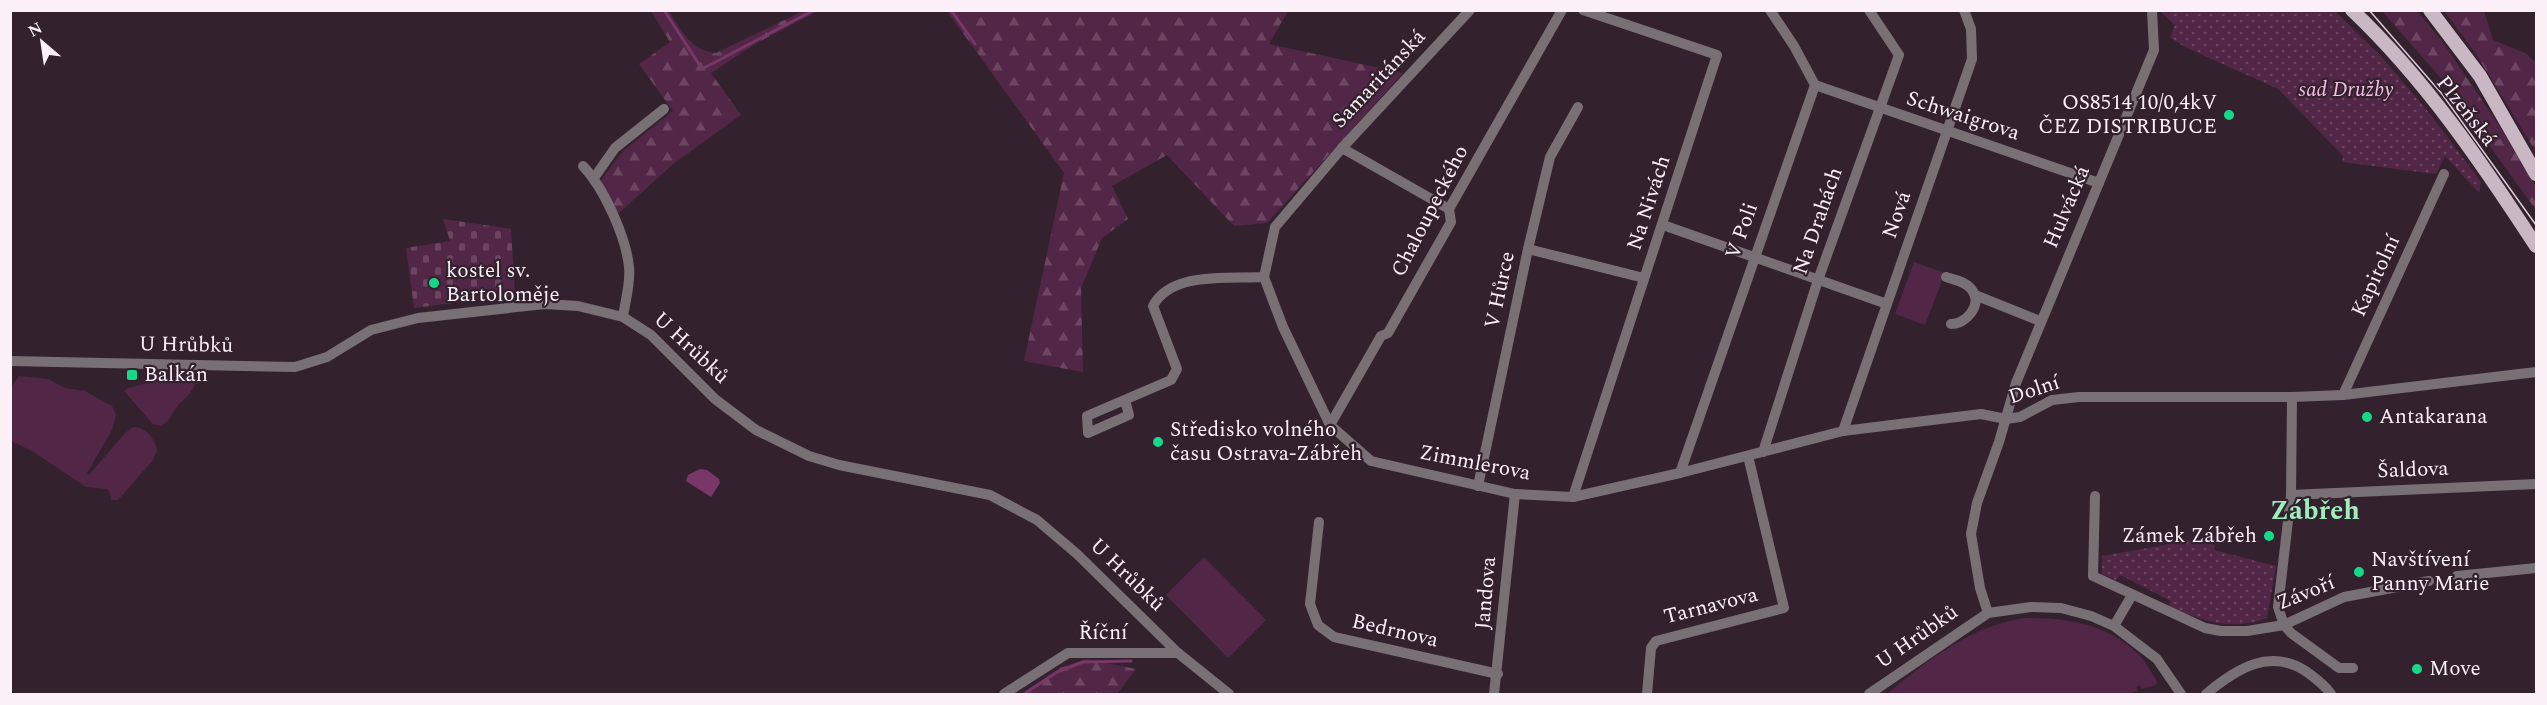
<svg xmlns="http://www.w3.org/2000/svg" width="2547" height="705" font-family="Spectral,serif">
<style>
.green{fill:#522646}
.forest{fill:url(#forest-firs)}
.cemetery{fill:url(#cemetery-stones)}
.park{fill:url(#park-dots)}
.water{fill:#793668}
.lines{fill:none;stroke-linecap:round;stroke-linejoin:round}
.stream{stroke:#793668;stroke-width:3}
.minor{stroke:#797076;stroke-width:10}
.major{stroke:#cab7c4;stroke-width:14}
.tram{stroke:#d8ccd4;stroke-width:1.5}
.poi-dot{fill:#15d989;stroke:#33222e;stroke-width:2}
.labels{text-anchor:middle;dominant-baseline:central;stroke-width:4.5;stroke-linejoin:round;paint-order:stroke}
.street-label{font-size:21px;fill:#fcf0f8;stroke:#33222e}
.park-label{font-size:21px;font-style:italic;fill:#f8bde6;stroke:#33222e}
.poi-label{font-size:21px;fill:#fcf0f8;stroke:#33222e;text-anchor:start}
.district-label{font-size:27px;font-weight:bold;fill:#9fedbf;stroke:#33222e}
</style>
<defs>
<pattern id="forest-firs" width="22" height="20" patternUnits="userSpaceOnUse" patternTransform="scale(1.5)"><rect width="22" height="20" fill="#522646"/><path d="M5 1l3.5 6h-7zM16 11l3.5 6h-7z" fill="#6c4661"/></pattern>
<pattern id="cemetery-stones" width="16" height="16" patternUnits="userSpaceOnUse" patternTransform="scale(1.5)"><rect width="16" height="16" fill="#522646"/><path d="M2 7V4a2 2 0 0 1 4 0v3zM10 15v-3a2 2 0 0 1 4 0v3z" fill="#6c4661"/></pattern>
<pattern id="park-dots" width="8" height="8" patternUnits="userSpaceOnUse" patternTransform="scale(1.5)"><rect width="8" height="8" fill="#522646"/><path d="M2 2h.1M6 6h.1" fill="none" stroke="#6c4661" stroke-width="1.8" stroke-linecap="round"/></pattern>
</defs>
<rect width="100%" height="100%" fill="#33222e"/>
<!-- green -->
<g class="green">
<path d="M1914,262L1945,273L1925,325L1895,314Z"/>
<path d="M177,375L195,376L197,380C191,393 190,394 180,403C172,411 171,421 161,426L153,424L124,391L128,388Z"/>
<path d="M19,376L48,379L65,388L85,391L112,406L116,415L112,430L87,473L89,475L125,433L133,427C145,426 155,439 157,450L153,460L118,500H111L110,493L107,489L86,487L32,451L11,441V387Z"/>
<path d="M1204,557L1266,620L1228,658L1166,595Z"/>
<path d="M2024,618C2065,618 2107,623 2138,654C2146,661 2151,673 2157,681L2156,685L2142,689L2140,685L2136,687L2138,691L2130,694H1887C1927,661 1971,626 2024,618Z"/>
</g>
<!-- forest -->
<g class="forest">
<path d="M651,11H669C681,30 691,51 716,53L803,11H818L755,44L711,73L741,115L673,164L618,214L601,180L623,151L673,111L639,64L670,42Z"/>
<path d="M947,11H1288L1269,44L1403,73L1267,223L1234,226L1167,155L1112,186L1128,219L1102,238L1081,288L1083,372L1024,361L1064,173Z"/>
<path d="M2382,11H2417L2442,41L2502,130L2536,187V210L2439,76Z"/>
<path d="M2444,11H2484L2493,40L2525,53L2536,63V152L2476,54Z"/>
<path d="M1087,659L1136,669L1117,694H1021L1060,668Z"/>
</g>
<!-- cemetery -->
<path class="cemetery" d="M443,219L511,229L515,295L414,308L406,248L450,241Z"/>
<!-- park -->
<g class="park">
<path d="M2160,11H2335L2380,55L2430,114L2481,182L2479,193L2445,156L2436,174L2342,162L2343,156L2278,89L2185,47L2170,37L2175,25Z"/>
<path d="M2173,538L2215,545L2214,550L2276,566L2267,618C2228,632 2205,620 2168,607L2171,601L2120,575L2116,580L2102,574V556L2165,545Z"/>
</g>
<!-- water -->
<path class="water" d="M700,469L707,470L719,479L720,483L711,497L686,481L688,475Z"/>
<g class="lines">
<!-- stream -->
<g class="stream">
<path d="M664,10L702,69L814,10"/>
<path d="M951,10L975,44"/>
<path d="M1024,694L1057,672L1083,662L1131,661"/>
</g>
<!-- minor -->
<g class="minor">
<path d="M1470,10L1342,148L1275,227L1264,277L1283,327L1330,425L1371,461L1515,494L1573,497L1680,473L1843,431L1981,414L2006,419L2020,417L2052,400L2079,397H2292L2343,395L2536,372"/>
<path d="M1815,85L2099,183"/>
<path d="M1342,148L1449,209"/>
<path d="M583,166C604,188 626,237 629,267C631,282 625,302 623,317"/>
<path d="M594,178L615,148L664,109"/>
<path d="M1663,225L1887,304"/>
<path d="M1528,249L1644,278"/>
<path d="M1946,277C1955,280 1967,282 1972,290C1983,305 1966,324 1951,324"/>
<path d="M1975,295L2040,321"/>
<path d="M10,361L295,367L327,357L371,330L418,318L545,304L578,306L623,317L651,335L715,399L756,430L809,456L839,465L990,495L1037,520L1077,554L1178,653L1229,694"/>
<path d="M2343,395L2444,174"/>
<path d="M2292,397L2291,495L2278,607L2284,625L2291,633L2339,668H2353"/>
<path d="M1125,400L1129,415L1088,433L1087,416L1171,380L1177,369L1153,306C1171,271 1229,279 1264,277"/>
<path d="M1330,425L1381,336L1388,333L1451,222L1449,209L1562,10"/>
<path d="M1843,431L1972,59L1971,29L1964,10"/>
<path d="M1763,452L1818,280L1899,55L1869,10"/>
<path d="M1680,473L1815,85L1794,46L1770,10"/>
<path d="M1478,486L1528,249L1550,157L1578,107"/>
<path d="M2291,495L2536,484"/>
<path d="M2095,496L2093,576L2205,628L2221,631H2247L2284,625L2344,597L2429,581"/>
<path d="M1573,497L1717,55L1583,10"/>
<path d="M1319,522L1310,604L1318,625L1334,637L1498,674"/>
<path d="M2457,576L2536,568"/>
<path d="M1988,613L1980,588L1971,534L1977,503L1999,442L2016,383L2154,50L2152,10"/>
<path d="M2114,626L2132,595"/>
<path d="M1004,694L1068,653H1178"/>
<path d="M1494,694L1515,494"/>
<path d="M1647,694L1651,648L1656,641L1784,608L1748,456"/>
<path d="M1869,694L1988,613L2031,607L2061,608L2091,616L2114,626L2157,659L2181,694"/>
<path d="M2206,694C2236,669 2270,647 2307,672C2315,678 2325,685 2331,694"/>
</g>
<!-- major -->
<g class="major">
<path d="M2352,10C2425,79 2482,163 2536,246"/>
<path d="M2430,10L2480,76L2536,174"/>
</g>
<!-- tram -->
<path class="tram" d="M2369,10L2442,94L2536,225"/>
</g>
<!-- markers -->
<g class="poi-dot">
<circle cx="2229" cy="115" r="6"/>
<circle cx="434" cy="283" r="6"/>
<rect x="126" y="369" width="12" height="12" rx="3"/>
<circle cx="2367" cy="417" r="6"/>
<circle cx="1158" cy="442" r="6"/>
<circle cx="2269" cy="536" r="6"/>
<circle cx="2359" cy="572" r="6"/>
<circle cx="2417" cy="669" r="6"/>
</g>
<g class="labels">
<!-- street labels -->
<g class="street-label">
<text transform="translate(1379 79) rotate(-47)">Samaritánská</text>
<text transform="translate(2466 111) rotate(52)">Plzeňská</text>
<text transform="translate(1963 116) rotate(18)">Schwaigrova</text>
<text transform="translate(1649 203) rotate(-72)">Na Nivách</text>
<text transform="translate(2067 207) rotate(-67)">Hulvácká</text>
<text transform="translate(1430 211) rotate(-63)">Chaloupeckého</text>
<text transform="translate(1897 215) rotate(-71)">Nová</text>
<text transform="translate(1818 221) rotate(-71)">Na Drahách</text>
<text transform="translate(1742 231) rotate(-70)">V Poli</text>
<text transform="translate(2376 276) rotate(-65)">Kapitolní</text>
<text transform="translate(1500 290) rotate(-78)">V Hůrce</text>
<text transform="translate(186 345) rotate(1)">U Hrůbků</text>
<text transform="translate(691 348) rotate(43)">U Hrůbků</text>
<text transform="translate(2034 390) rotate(-18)">Dolní</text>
<text transform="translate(1475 463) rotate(11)">Zimmlerova</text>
<text transform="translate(2413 470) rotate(-2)">Šaldova</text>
<text transform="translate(1127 575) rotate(44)">U Hrůbků</text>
<text transform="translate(1486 593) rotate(-85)">Jandova</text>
<text transform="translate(2306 593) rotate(-22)">Závoří</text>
<text transform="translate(1711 606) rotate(-14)">Tarnavova</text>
<text transform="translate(1395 631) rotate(13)">Bedrnova</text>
<text x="1103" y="633">Říční</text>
<text transform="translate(1917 637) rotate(-35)">U Hrůbků</text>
</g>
<!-- park labels -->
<g class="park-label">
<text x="2346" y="90">sad Družby</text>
</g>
<!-- poi labels -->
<g class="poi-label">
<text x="2217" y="103" text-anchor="end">OS8514 10/0,4kV<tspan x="2217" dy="24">ČEZ DISTRIBUCE</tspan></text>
<text x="446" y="271">kostel sv.<tspan x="446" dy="24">Bartoloměje</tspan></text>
<text x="144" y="375">Balkán</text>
<text x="2379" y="417">Antakarana</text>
<text x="1170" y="430">Středisko volného<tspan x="1170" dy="24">času Ostrava-Zábřeh</tspan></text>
<text x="2257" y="536" text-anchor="end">Zámek Zábřeh</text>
<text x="2371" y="560">Navštívení<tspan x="2371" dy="24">Panny Marie</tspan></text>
<text x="2429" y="669">Move</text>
</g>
<!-- district labels -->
<g class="district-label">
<text x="2315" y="511">Zábřeh</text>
</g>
</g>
<!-- border -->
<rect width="2547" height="705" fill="none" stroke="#fcf0f8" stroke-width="24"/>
<!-- north arrow -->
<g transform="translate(42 42) rotate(331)" stroke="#33222e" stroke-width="4.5" paint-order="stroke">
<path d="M0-4.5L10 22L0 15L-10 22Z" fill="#fcf0f8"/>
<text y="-9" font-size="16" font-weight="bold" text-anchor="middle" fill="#fcf0f8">N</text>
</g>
</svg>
